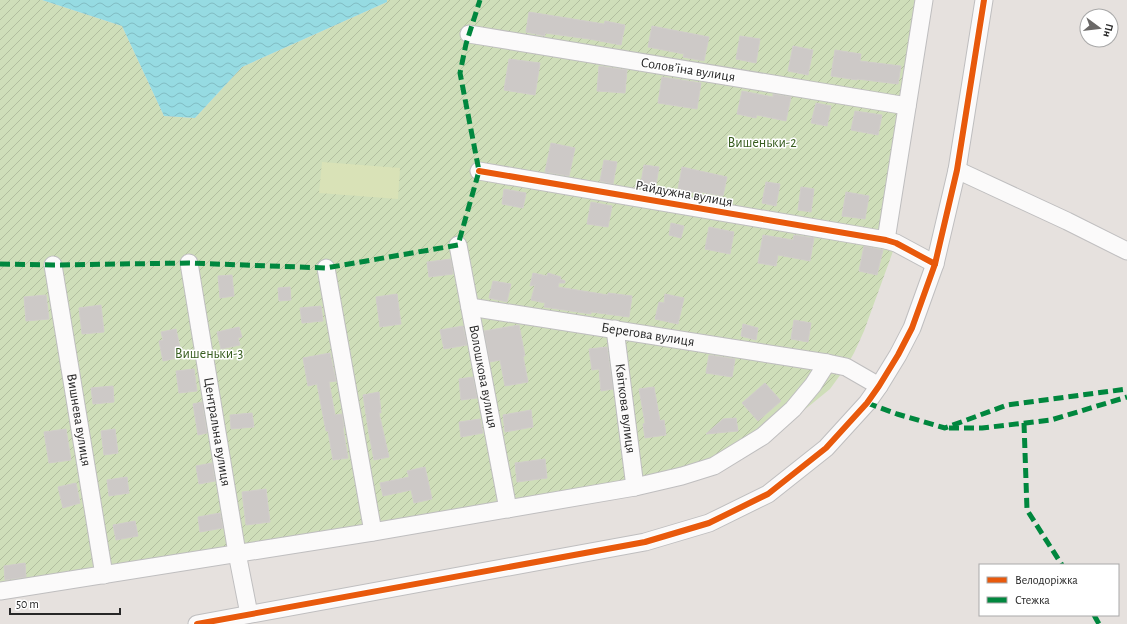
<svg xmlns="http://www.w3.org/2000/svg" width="1127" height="624" font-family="'Alegreya Sans',sans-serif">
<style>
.garden{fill:url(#garden-furrows)}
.pitch{fill:#d9e2b7}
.water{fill:url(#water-waves)}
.building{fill:#cdc9c7;stroke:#d1cdca}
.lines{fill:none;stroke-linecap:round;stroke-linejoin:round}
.minor-casing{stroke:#bfbebf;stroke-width:19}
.minor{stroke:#fbfafa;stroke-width:17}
.quiet{stroke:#00873e;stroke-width:5;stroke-dasharray:10 5;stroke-linecap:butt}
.cycleway-casing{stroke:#fff;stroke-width:8}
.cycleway{stroke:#e8590c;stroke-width:6}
.labels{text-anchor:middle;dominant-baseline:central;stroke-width:3;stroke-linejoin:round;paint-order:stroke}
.street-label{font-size:14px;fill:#272727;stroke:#fff}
.park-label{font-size:14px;fill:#375d1f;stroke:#fff}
</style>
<defs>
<pattern id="garden-furrows" width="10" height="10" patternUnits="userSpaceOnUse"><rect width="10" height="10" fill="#cfdeb9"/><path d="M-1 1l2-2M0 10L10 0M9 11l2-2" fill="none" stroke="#b2be9f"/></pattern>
<pattern id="water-waves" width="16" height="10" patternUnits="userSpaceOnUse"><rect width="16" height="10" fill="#96dbe2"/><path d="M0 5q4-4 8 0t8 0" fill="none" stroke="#81bcc2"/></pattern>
</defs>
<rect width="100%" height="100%" fill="#e6e1de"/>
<!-- garden -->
<path class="garden" d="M0,0H42L122,26L164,116L195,118L242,67L387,2V0H933L897,208L896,243L864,331L854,353L846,367L830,389L771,437L650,492L0,600Z"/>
<!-- pitch -->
<path class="pitch" d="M322,162L400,168L398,199L319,193Z"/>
<!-- water -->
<path class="water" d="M42,0H387V2L242,67L195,118L164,116L122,26Z"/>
<!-- building -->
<g class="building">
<path d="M529,12L604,24L605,21L625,25L621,45L589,39L545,33V36L526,32Z"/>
<path d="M652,26L709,37L704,61L683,57L684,54L648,47Z"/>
<path d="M740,36L760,39L756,63L736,59Z"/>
<path d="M793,46L813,50L808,75L788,71Z"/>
<path d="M835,50L861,54L860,61L901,66L898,84L857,79V80L831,76Z"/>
<path d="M509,59L540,63L535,95L504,90Z"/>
<path d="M599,66L627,70L625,93L597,91Z"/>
<path d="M662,77L701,83L697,109L658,103Z"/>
<path d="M742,91L773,97V94L791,97L786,121L757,115L756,118L737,114Z"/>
<path d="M816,103L831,106L827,126L811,123Z"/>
<path d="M855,111L882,115L878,135L851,130Z"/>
<path d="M551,143L575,148L569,176L545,172Z"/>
<path d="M604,160L617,162L613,184L600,181Z"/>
<path d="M644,165L659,167L656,185L641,183Z"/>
<path d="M682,167L727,177L723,196L700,192V194L678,189Z"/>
<path d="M766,182L780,184L776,206L762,203Z"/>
<path d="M801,187L814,189L811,212L798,210Z"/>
<path d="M504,189L526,193L523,208L502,204Z"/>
<path d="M846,192L869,196L865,219L842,216Z"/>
<path d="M591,202L612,206L608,227L587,224Z"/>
<path d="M671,223L684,226L681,238L669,235Z"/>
<path d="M709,227L734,232L730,254L705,249Z"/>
<path d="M763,235L793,240L794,235L814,238L810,261L778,255L776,266L758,263Z"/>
<path d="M864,246L883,250L877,275L859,271Z"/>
<path d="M451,259L453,274L429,277L427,262Z"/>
<path d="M533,273L547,276L548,273L561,277L560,279L565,281V283H559L558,287L608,295V293L632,296L629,317L591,312V314L544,307L545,303L531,300L535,285L530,286Z"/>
<path d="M232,275L234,296L220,298L218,276Z"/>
<path d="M493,281L511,284L507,302L489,298Z"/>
<path d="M290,287L291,300L279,301L278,288Z"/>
<path d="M397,294L401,324L380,327L376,297Z"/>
<path d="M665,294L684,298L678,324L655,319L659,302L664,303Z"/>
<path d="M46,295L49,319L26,321L24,297Z"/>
<path d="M101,305L104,332L82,334L79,308Z"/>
<path d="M321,306L323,321L302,323L300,308Z"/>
<path d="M794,320L811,323L808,342L791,339Z"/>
<path d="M743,324L758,328L756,340L741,336Z"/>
<path d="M519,325L525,356H523L528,382L505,386L500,360L490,362L484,331Z"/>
<path d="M463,326L467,345L444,349L440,330Z"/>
<path d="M239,327L242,337L238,338L240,345L221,349L217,332Z"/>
<path d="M176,329L182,357L163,361L159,341L163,340L161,332Z"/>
<path d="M607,347L613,389L601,391L599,369L592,370L589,349Z"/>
<path d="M330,353L336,381L329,382L335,415L342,414L344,428H343L348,458L333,460L328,431H326L317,384L308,386L303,358Z"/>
<path d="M709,355L735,359L732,377L706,373Z"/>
<path d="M194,369L197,391L179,393L176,371Z"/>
<path d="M473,377L477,398L461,400L459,379Z"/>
<path d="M765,383L781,401L758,421L742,403Z"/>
<path d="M113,386L114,402L93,404L91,388Z"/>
<path d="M654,387L660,421L664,420L666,435L645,438L643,424L645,423L639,389Z"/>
<path d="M379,392L381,413H379L389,457L374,460L369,434L363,395Z"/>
<path d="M202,402L207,433L198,435L193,404Z"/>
<path d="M531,410L533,427L505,432L503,415Z"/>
<path d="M252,413L254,427L231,429L230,415Z"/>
<path d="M736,418L738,431L706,434L723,419Z"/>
<path d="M480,419L483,433L461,437L459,422Z"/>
<path d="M66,429L71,460L49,463L44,432Z"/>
<path d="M115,429L118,453L104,455L101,431Z"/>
<path d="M545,459L547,478L517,482L515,463Z"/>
<path d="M212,463L215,481L199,484L196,466Z"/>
<path d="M425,467L432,499L414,503L411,490L383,496L380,483L409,477L407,471Z"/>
<path d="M127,477L129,493L109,496L107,480Z"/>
<path d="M76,483L80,503L63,508L58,487Z"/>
<path d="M266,489L270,522L246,525L242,492Z"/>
<path d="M220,513L223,528L200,532L198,517Z"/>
<path d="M135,521L138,536L116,540L113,525Z"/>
<path d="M25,563L26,577L5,580L4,566Z"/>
</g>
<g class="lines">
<!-- minor casing -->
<g class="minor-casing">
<g id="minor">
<path d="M469,34L907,106"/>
<path d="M957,170L1067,221L1127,251"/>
<path d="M479,171L886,240L896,243L935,264"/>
<path d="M886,240L924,0"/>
<path id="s1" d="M458,245L508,509"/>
<path id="s2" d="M189,263L237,553L249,614"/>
<path id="s3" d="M53,265L104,575"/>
<path d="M326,268L373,532"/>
<path id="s4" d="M470,307L827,363L846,367L879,386"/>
<path id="s5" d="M615,329L635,487"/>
<path d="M0,591L373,532L635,487L682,476L714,466L763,436L793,409L813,385L827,363"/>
<path d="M197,624L645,542L709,523L768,494L826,448L867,403L879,386L898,355L912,328L935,264L957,170L984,0"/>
</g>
</g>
<!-- minor -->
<use href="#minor" class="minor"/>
<!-- quiet -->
<g class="quiet">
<path d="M0,264L53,265L189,263L326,268L458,245L479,171L460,73L466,44L480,0"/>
<path d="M867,403L897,414L945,428L1007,405L1127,389"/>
<path d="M1024,423L1027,510L1062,565"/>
<path d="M949,428H982L1051,420L1127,397"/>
<path d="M1094,615L1099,624"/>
</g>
<!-- cycleway casing -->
<g class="cycleway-casing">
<g id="cycleway">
<path d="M479,171L886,240L896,243L935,264"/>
<path d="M197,624L645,542L709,523L768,494L826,448L867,403L879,386L898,355L912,328L935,264L957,170L984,0"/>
</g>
</g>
<!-- cycleway -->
<use href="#cycleway" class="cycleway"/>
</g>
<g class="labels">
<!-- street labels -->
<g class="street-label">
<text transform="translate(688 70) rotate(9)">Соловʼїна вулиця</text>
<text transform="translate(684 194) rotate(10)">Райдужна вулиця</text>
<text stroke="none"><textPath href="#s4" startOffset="180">Берегова вулиця</textPath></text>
<text stroke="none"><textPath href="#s1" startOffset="134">Волошкова вулиця</textPath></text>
<text stroke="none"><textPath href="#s5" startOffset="80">Квіткова вулиця</textPath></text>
<text stroke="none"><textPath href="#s3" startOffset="157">Вишнева вулиця</textPath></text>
<text stroke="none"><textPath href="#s2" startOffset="171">Центральна вулиця</textPath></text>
</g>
<!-- park labels -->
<g class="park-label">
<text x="762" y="143">Вишеньки-2</text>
<text x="209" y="354">Вишеньки-3</text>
</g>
</g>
<!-- legend -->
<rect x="979" y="564" width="140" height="52" fill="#ffffff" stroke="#a9a9a9"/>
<rect x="987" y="577" width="20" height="6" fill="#e8590c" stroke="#a9a9a9"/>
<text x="1015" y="584" font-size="12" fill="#272727">Велодоріжка</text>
<rect x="987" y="597" width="20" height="6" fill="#00873e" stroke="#a9a9a9"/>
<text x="1015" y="604" font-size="12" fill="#272727">Стежка</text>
<!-- north arrow -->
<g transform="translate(1099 28) rotate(105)"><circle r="19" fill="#ffffff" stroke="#a9a9a9"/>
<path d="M0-3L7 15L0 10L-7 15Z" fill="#6a6867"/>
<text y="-6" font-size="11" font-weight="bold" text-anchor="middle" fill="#272727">Пн</text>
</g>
<!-- scale -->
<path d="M10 608v6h110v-6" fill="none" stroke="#272727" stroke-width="2"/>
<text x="16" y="608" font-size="12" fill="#272727" stroke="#ffffff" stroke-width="3" paint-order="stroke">50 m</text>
</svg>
